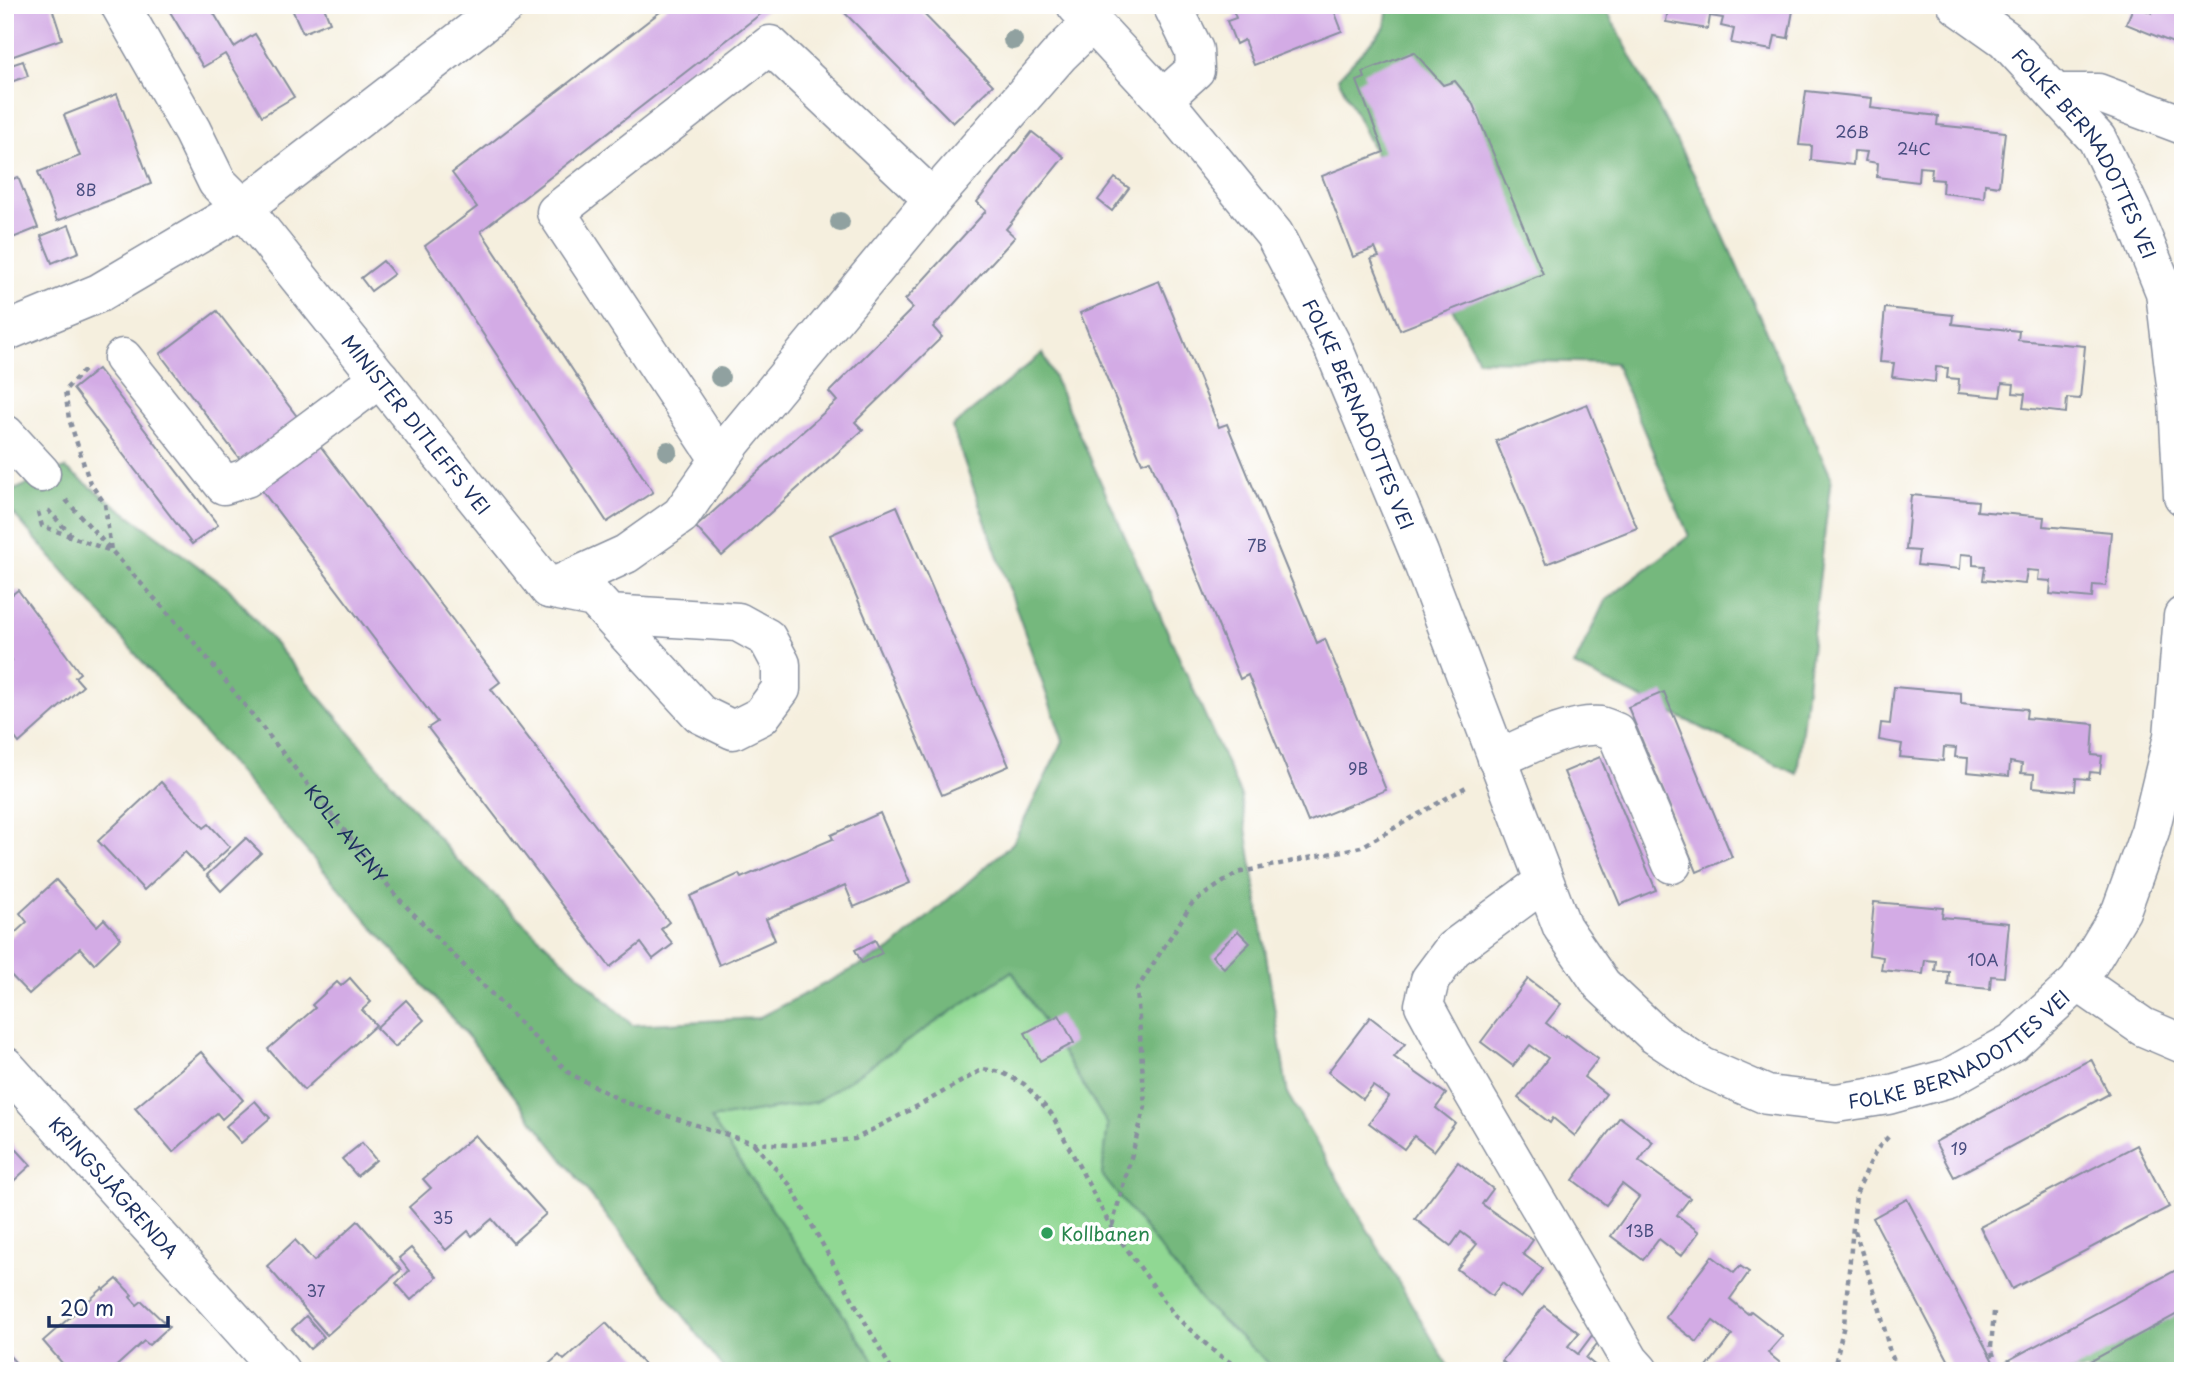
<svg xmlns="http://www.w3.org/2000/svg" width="2188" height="1376" font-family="'Playpen Sans',sans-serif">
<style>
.green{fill:#90d893;stroke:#568478;stroke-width:2}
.forest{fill:#74b87d;stroke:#48746e;stroke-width:2}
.building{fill:#d3abe5}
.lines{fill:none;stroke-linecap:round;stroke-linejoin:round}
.minor-casing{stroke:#888f9e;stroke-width:41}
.path{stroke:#888f9e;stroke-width:4.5;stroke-dasharray:5 5;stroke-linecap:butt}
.minor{stroke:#fff;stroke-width:38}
.tree{fill:#90a1a0}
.leisure-dot{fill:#2e9e5b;stroke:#fff;stroke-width:2.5}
.labels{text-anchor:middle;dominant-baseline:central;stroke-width:7;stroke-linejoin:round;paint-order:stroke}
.number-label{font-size:16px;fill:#494e80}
.street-label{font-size:19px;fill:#1b2f5e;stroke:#fff}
.leisure-label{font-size:19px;fill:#27864d;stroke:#fff;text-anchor:start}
</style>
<rect width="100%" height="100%" fill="#fff"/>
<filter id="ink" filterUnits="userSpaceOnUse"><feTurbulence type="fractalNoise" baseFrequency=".0143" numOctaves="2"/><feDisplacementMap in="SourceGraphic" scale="14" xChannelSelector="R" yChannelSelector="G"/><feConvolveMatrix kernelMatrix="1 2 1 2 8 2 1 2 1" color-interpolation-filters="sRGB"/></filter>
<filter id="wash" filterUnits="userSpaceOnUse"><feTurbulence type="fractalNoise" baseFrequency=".00686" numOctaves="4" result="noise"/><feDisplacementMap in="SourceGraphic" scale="28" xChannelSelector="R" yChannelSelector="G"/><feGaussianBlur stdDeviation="1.57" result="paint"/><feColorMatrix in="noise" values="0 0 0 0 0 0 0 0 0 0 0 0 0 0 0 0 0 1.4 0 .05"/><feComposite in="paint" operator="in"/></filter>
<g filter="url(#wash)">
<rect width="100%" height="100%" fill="#f5efde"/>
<!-- green -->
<path class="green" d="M1012,971L1108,1125L1102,1175L1204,1304L1277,1371H881L710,1119L816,1102Z"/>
<!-- forest -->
<g class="forest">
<path d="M1388,5H1604L1708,201L1831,477L1797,774L1574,666L1605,601L1689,536L1615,363L1478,360L1338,78L1385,27Z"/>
<path d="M1043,353L1241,796L1288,1095L1451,1371H1277L1204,1304L1102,1175L1108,1125L1012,971L816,1102L711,1119L881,1371H726L471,1040L5,504V494L65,468L229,589L457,860L632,1025L758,1018L890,950L1013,843L1063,741L952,427Z"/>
<path d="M2183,1307V1371H2067Z"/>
</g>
<g id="blocks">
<!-- building -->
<g class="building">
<path d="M5,5H51L62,39L5,59Z"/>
<path d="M166,5H209L234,47L255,34L294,97L262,116L225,54L203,67Z"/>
<path d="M290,5H323L330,22L303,33Z"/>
<path d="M669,5H772L481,231L653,492L607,522L425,246L477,207L452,173Z"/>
<path d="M837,5H915L993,85L953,123Z"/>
<path d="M1231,5H1332L1342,31L1254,65L1244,40L1236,44L1227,21L1236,18Z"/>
<path d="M1658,5H1794L1788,38L1775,36L1772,50L1731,43L1734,29L1721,26L1723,18L1710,16L1708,29L1666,22L1668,8Z"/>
<path d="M2134,5L2152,13L2156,5H2183V47L2126,24Z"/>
<path d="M1414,52L1443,85L1455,81L1472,102L1543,274L1400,330L1371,259L1379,257L1375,248L1353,257L1322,176L1384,152L1357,81L1365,78L1363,72Z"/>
<path d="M23,61L28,76L5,84V67Z"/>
<path d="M1806,91L1872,98L1871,108L1938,116L1937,125L2005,132L1999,186L1985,184L1984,198L1942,193L1943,180L1931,179L1932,168L1919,167L1918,182L1877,177L1878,163L1865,161L1867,152L1854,151L1853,165L1811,160L1812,146L1799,145Z"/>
<path d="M117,94L151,184L57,221L38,172L80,156L64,115Z"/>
<path d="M1032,132L1064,157L1006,229L1015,237L933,327L942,337L855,422L863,430L722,556L696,527L837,401L829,392L913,308L905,300L986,211L977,202Z"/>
<path d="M18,177L38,228L5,241V182Z"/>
<path d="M1115,178L1129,188L1112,211L1098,200Z"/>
<path d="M69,225L79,252L52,263L41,236Z"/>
<path d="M383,261L394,274L371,291L361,278Z"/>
<path d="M1159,281L1219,427L1227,424L1317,643L1325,639L1386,790L1308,822L1248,675L1240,679L1150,460L1142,463L1080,313Z"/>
<path d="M1885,308L1953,315L1952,324L2019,331L2018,340L2085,346L2080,399L2067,398L2066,413L2023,408L2025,394L2013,393L2014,384L2002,383L2000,397L1958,393L1959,379L1947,378L1948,368L1936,367L1935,382L1892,377L1894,363L1880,362Z"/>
<path d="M217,311L302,423L245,466L160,354Z"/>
<path d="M98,369L218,525L192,544L73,389Z"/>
<path d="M1587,404L1637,528L1546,564L1496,441Z"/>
<path d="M318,443L500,682L491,689L669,922L661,929L673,944L653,959L641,943L610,967L428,728L437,722L260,488Z"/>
<path d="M1911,495L1978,501L1977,511L2044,517L2043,526L2111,532L2106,586L2093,585L2092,598L2050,594L2051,581L2038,580L2039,571L2027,570L2025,584L1983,580L1985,566L1973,565V555L1961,554L1960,569L1917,565L1919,551L1906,550Z"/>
<path d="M897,506L1009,766L942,795L830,535Z"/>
<path d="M18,590L80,673L75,677L83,686L19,743L12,734L7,739L5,737V665L12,660L5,651V600Z"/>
<path d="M1894,687L1961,693V703L2027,709L2026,718L2094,724L2092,755L2102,756L2100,773L2090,772L2089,779L2076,778L2075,791L2033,787L2034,774L2021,773L2022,764L2010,762L2009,776L1967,772L1968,758L1955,757L1956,748L1944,747L1943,761L1900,757L1902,744L1879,740L1881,723L1890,724Z"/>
<path d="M1664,692L1732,857L1697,872L1628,707Z"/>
<path d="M1600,757L1656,890L1620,905L1564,772Z"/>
<path d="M161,782L204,828L209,824L230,847L204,871L185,852L144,890L98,841Z"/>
<path d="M880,813L910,883L854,907L845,885L766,919L775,940L719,965L690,896L739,874L741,878L833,839L831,835Z"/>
<path d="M246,838L261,853L221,891L207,875Z"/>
<path d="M56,880L97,926L104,919L121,938L94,964L80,948L29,994L5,969V942L27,922L20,913Z"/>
<path d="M1874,902L1943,908L1942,917L2009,923L2004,977L1991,976L1990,989L1948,985L1949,972L1935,971L1936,961L1925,960L1923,974L1881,970L1883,957L1869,955Z"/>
<path d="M1238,931L1250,943L1224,968L1212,956Z"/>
<path d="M875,940L882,953L862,963L855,950Z"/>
<path d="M350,978L371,1002L362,1010L376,1025L304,1090L268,1049L315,1008L312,1005L337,982L341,986Z"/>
<path d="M1528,979L1561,1004L1546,1023L1564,1037L1566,1035L1598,1059L1584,1077L1606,1094L1575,1136L1553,1118L1550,1123L1518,1098L1548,1058L1530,1045L1513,1066L1481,1042Z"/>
<path d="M406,1000L424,1020L395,1047L376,1028Z"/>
<path d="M1059,1015L1074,1043L1040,1061L1025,1033Z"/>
<path d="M1370,1017L1405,1044L1394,1057L1446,1094L1436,1108L1455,1123L1434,1151L1414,1136L1404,1149L1369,1123L1389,1097L1373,1086L1363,1099L1328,1072Z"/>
<path d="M201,1052L243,1100L222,1119L217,1113L173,1152L135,1108Z"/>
<path d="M2091,1059L2109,1094L1954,1177L1935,1142Z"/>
<path d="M255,1101L270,1118L241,1143L226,1126Z"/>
<path d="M1620,1117L1653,1142L1639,1161L1690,1198L1677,1215L1699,1232L1681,1256L1659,1239L1643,1260L1611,1236L1639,1197L1622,1184L1606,1205L1573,1180Z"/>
<path d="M475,1135L546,1214L513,1243L492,1219L472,1236L468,1231L446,1250L409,1207L431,1188L423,1179Z"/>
<path d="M5,1137L31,1165L5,1189Z"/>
<path d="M362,1143L376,1160L357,1176L342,1159Z"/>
<path d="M2137,1145L2169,1207L2012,1289L1980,1227Z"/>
<path d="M1458,1162L1493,1189L1482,1204L1533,1240L1523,1254L1543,1269L1521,1298L1502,1283L1492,1296L1457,1269L1477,1244L1461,1232L1451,1246L1415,1219Z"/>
<path d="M1907,1199L1997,1369L1994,1371H1954L1873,1218Z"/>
<path d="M358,1221L401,1270L327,1335L267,1266L295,1240L314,1261Z"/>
<path d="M411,1248L437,1277L411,1300L396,1283L409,1271L399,1258Z"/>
<path d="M1712,1256L1734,1273L1740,1266L1749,1272L1730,1299L1748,1314L1751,1311L1783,1336L1768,1353L1790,1371H1704L1732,1335L1713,1321L1697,1342L1665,1317Z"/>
<path d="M2176,1270L2183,1283V1311L2073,1371H2013L2007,1361Z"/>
<path d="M117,1279L132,1295L130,1297L137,1305L142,1301L169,1327L149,1345L144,1341L111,1371H69L43,1341L103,1288L104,1290Z"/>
<path d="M1544,1306L1579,1333L1568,1346L1578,1354L1593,1334L1600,1340L1586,1358L1602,1371H1514L1502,1361Z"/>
<path d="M306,1316L324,1337L310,1349L292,1329Z"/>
<path d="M606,1323L650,1371H541L559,1355L564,1360Z"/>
<path d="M8,1354L23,1371H5V1356Z"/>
</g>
</g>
</g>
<g filter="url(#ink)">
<use href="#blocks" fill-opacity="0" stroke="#888f9e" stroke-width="2"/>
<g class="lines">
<!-- minor casing -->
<g class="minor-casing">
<g id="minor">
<path id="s2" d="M120,5L192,131L217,182L243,208L549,589L594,598L700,714L733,730L761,716L781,689V664L767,638L738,622L609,614"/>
<path id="s3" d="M1076,5L1163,99L1274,234L1333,347L1419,553L1562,927L1602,985L1655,1035L1703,1067L1767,1095L1836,1103L1888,1095L1949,1078L2013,1042L2078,982L2121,911L2150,831L2173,736L2183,616"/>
<path id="s4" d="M1957,5L2005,39L2097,139L2134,216L2165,292L2178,402L2183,496"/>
<path d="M2055,93H2098L2183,125"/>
<path d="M1163,99L1195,70L1194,50L1172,5"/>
<path d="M5,332L99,293L243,208L506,5"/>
<path d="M123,358L224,485L246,478L380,378"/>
<path d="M5,434L41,473"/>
<path d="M720,460L556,212L770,45L933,199"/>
<path d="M549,589L626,554L681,515L732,442L933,199L1060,54L1092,23"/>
<path d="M1497,759C1525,747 1569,723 1600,726C1605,727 1611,730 1616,732L1672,864"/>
<path d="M1544,882L1453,949L1430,980L1424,1005L1450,1053L1630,1361L1639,1371"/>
<path d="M2078,982L2143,1027L2183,1044"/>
<path id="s5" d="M5,1066L280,1371"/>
</g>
</g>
<!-- path -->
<g class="path">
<path id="s1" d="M66,500L200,649L398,898L569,1073L624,1102L753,1143L793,1145L855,1139L929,1100L983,1069L1001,1072L1024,1084L1051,1113L1111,1227L1175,1316L1217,1354L1244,1371"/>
<path d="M48,510L71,535"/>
<path d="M38,512L42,526L111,551L105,504L90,483L69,419L65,390L87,367"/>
<path d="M754,1144L790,1185L892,1371"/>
<path d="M1112,1226L1145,1107L1137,989L1193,902L1237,873L1361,847L1466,787"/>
<path d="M1855,1231L1880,1310L1889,1349L1898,1371"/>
<path d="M1994,1312L1991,1347L1998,1371"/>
<path d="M1837,1371L1835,1364L1844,1325L1856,1194L1876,1150L1889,1136"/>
</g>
<!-- minor -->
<use href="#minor" class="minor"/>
</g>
<!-- trees -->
<g class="tree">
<circle cx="1013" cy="40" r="10"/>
<circle cx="840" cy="222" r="10"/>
<circle cx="720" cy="377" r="10"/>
<circle cx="668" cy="451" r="10"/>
</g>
</g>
<!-- markers -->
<circle class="leisure-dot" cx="1047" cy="1233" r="7"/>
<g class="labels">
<!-- number labels -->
<g class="number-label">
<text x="1852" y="131">26B</text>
<text x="1914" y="148">24C</text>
<text x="86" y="189">8B</text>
<text x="1257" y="545">7B</text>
<text x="1358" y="768">9B</text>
<text x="1983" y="959">10A</text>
<text x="1959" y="1148">19</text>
<text x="443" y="1217">35</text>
<text x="1640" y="1230">13B</text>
<text x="316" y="1290">37</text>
</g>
<!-- street labels -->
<g class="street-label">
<text stroke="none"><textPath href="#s4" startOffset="200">FOLKE BERNADOTTES VEI</textPath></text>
<text stroke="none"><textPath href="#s3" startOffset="502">FOLKE BERNADOTTES VEI</textPath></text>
<text stroke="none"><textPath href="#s2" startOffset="516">MINISTER DITLEFFS VEI</textPath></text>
<text stroke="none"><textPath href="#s1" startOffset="436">KOLL AVENY</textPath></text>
<text stroke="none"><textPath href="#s3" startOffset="1531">FOLKE BERNADOTTES VEI</textPath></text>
<text stroke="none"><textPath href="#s5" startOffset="163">KRINGSJÅGRENDA</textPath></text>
</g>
<!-- leisure labels -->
<g class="leisure-label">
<text x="1061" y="1233">Kollbanen</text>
</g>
</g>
<!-- margin -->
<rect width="2188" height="1376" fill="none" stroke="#fff" stroke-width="28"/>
<!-- scale -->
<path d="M49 1316v10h119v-10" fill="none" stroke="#1b2f5e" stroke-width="3.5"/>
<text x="60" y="1316" font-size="21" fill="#1b2f5e" stroke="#ffffff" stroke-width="5" paint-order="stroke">20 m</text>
</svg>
